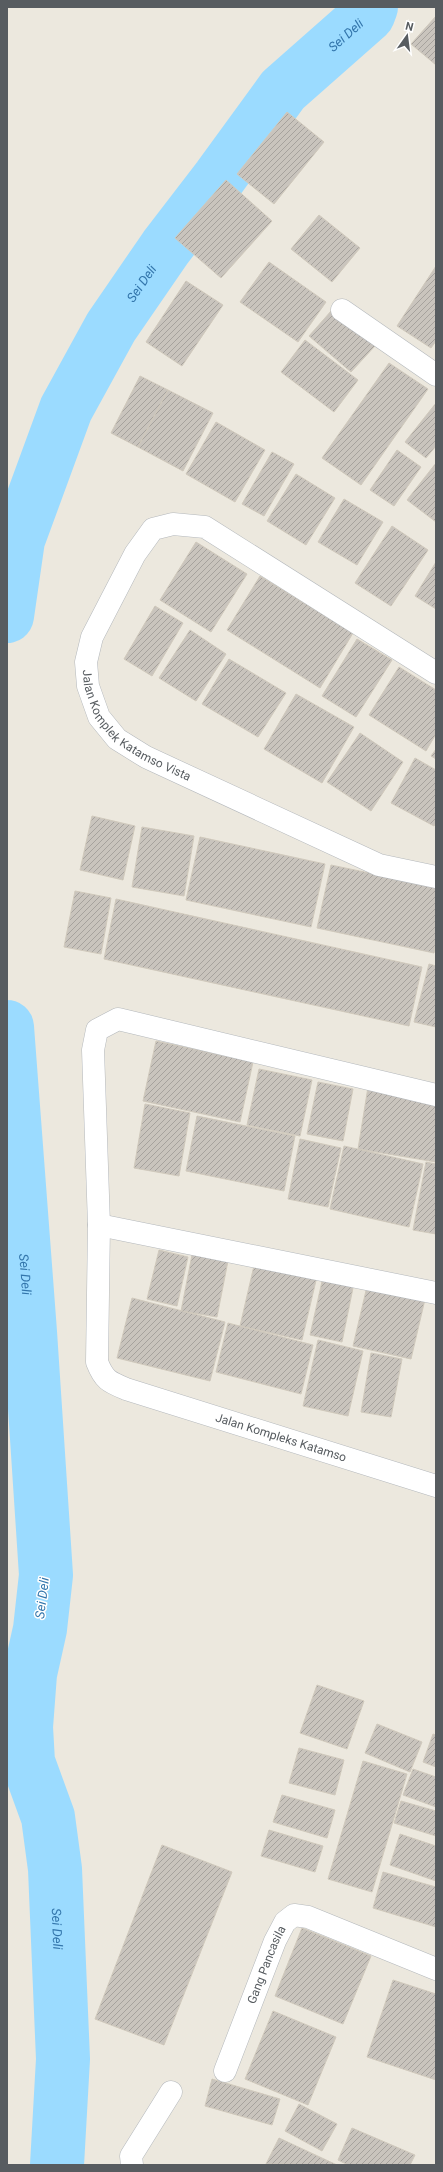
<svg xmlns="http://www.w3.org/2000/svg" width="443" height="2172" font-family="Roboto,sans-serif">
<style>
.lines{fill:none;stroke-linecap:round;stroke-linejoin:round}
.river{stroke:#9bdbff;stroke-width:54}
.building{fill:url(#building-hatch);stroke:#d0c9bc}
.minor-casing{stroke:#b4b8bc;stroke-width:23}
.minor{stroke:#fff;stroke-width:22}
.labels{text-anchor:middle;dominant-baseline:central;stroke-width:3;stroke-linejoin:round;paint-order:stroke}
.street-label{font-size:12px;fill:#575c60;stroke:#fff}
.water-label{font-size:13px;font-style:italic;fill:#3376ac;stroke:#fff}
</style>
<defs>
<pattern id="building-hatch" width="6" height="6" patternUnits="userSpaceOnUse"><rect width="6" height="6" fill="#c9c4bd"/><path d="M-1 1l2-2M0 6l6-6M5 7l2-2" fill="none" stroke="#a6a29d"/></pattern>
</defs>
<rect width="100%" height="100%" fill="#ece8de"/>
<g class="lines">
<!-- river -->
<g class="river">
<path id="s1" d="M7,616L18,540L66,409L111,327L166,247L219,178L283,90L368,15L371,7"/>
<path id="s2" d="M7,1027L30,1332L46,1575L40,1629L30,1674L26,1727L28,1762L48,1817L55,1869L63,2059L57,2165"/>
</g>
</g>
<!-- building -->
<g class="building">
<path d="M436,16V65L411,44Z"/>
<path d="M287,112L324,142L274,204L237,174Z"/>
<path d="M226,180L272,221L221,278L175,238Z"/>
<path d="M319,215L360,248L332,282L291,249Z"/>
<path d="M269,262L326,302L298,342L240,302Z"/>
<path d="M436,266V341L431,348L397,326Z"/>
<path d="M186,281L223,305L182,366L146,342Z"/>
<path d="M332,310L375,346L351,372L309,336Z"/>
<path d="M305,340L358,380L334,412L281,372Z"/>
<path d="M389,363L428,389L361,485L322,458Z"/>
<path d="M140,376L168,390L138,447L111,433Z"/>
<path d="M168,390L213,413L183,471L138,447Z"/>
<path d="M436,403V446L426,458L405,442Z"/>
<path d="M216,422L265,450L235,502L186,474Z"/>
<path d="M397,450L421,467L394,506L370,490Z"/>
<path d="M272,452L294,464L264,516L242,504Z"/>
<path d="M436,463V522L407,500Z"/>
<path d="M296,474L335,498L306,545L267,521Z"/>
<path d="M344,499L383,522L357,565L318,542Z"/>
<path d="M392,526L428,550L391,606L355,583Z"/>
<path d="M196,542L247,574L211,632L160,600Z"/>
<path d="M436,562V609L415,596Z"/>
<path d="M260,576L353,633L320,688L227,630Z"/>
<path d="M155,606L183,623L152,676L124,659Z"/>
<path d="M190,630L226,654L196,701L159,678Z"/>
<path d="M357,639L392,660L356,717L322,696Z"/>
<path d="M229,659L286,693L258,737L202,704Z"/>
<path d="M399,667L436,690V734L426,751L369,715Z"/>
<path d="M296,694L354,727L322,783L264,749Z"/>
<path d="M360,733L403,762L371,811L327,782Z"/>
<path d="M436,749V759L431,756Z"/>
<path d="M415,758L436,770V822L434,826L391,803Z"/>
<path d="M92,816L135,826L123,880L80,870Z"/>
<path d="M142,827L194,836L184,896L132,887Z"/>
<path d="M200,837L325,864L311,927L186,900Z"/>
<path d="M331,865L436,887V942L434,953L317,928Z"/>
<path d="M75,891L111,898L101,954L64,947Z"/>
<path d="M116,899L422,967L409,1026L104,959Z"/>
<path d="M429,964L436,966V1027L414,1022Z"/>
<path d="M156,1041L253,1062L240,1122L143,1101Z"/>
<path d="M259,1069L312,1080L300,1136L247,1125Z"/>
<path d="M318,1082L353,1089L343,1141L307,1134Z"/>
<path d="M368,1087L436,1099V1162L358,1149Z"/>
<path d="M145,1104L190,1113L179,1176L134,1168Z"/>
<path d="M197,1116L295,1136L284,1191L186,1171Z"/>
<path d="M300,1139L341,1148L328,1207L288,1199Z"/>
<path d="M344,1146L423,1164L409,1227L330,1209Z"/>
<path d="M426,1162L436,1164V1234L413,1230Z"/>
<path d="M159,1250L188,1257L177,1306L147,1299Z"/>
<path d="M192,1255L228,1261L217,1317L181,1311Z"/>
<path d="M256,1257L318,1272L302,1340L240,1326Z"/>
<path d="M323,1277L354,1283L342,1342L310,1335Z"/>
<path d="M368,1282L426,1295L411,1359L353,1346Z"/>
<path d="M132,1298L225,1322L210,1381L117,1358Z"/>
<path d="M228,1323L313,1345L301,1394L216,1372Z"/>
<path d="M318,1340L363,1351L348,1416L303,1406Z"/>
<path d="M371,1353L402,1359L391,1417L361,1412Z"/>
<path d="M317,1685L364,1701L347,1749L300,1733Z"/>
<path d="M377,1724L422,1742L410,1772L365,1753Z"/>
<path d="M433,1734L436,1735V1767L423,1762Z"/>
<path d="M299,1748L344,1760L335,1795L289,1783Z"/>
<path d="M363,1761L407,1774L372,1892L328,1879Z"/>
<path d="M413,1769L436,1777V1807L403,1795Z"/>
<path d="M282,1795L335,1810L327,1838L273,1822Z"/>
<path d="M401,1801L436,1811V1836L394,1823Z"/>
<path d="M269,1830L323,1846L315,1872L261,1856Z"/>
<path d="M400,1834L436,1846V1881L390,1865Z"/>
<path d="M162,1845L232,1872L164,2045L95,2019Z"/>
<path d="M383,1872L436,1887V1927L373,1908Z"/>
<path d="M302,1928L371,1956L343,2024L275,1996Z"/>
<path d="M393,1980L436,1994V2080L367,2057Z"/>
<path d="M273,2011L336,2037L308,2105L245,2079Z"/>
<path d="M212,2079L280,2099L272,2125L205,2106Z"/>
<path d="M299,2104L337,2124L322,2151L285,2131Z"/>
<path d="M352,2128L415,2155L410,2165H348L338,2160Z"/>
<path d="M279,2138L337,2165L266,2164Z"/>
</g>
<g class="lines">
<!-- minor casing -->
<g class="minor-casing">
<g id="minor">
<path d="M342,310L436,375"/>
<path id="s3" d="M436,673L205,527L173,524L153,529L135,554L92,637L86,662L88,686L99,717L117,739L146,757L379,865L436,877"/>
<path id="s4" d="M436,1095L118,1019L97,1030L93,1050L99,1225L97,1362C104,1380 109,1382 126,1389L436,1486"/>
<path d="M99,1225L436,1293"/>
<path id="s5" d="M225,2071L275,1941L285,1922L294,1915L308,1917L436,1969"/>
<path d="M132,2165L131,2156L171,2092"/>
</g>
</g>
<!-- minor -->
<use href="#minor" class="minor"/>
</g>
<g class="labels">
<!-- street labels -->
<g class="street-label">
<text stroke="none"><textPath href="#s3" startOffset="564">Jalan Komplek Katamso Vista</textPath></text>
<text stroke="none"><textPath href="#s4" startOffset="887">Jalan Kompleks Katamso</textPath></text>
<text stroke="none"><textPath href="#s5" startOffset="114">Gang Pancasila</textPath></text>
</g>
<!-- water labels -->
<g class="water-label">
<text stroke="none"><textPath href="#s1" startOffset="686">Sei Deli</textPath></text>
<text stroke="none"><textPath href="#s1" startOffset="363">Sei Deli</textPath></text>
<text stroke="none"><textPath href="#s2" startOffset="248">Sei Deli</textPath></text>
<text transform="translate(42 1598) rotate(-83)">Sei Deli</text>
<text stroke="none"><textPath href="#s2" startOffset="909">Sei Deli</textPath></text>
</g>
</g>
<!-- border -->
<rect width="443" height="2172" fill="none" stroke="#575c60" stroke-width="16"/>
<!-- north arrow -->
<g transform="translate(407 36) rotate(14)" stroke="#ffffff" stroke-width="3" paint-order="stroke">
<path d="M0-3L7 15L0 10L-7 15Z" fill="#575c60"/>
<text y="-6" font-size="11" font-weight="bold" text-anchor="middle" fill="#575c60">N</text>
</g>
</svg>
